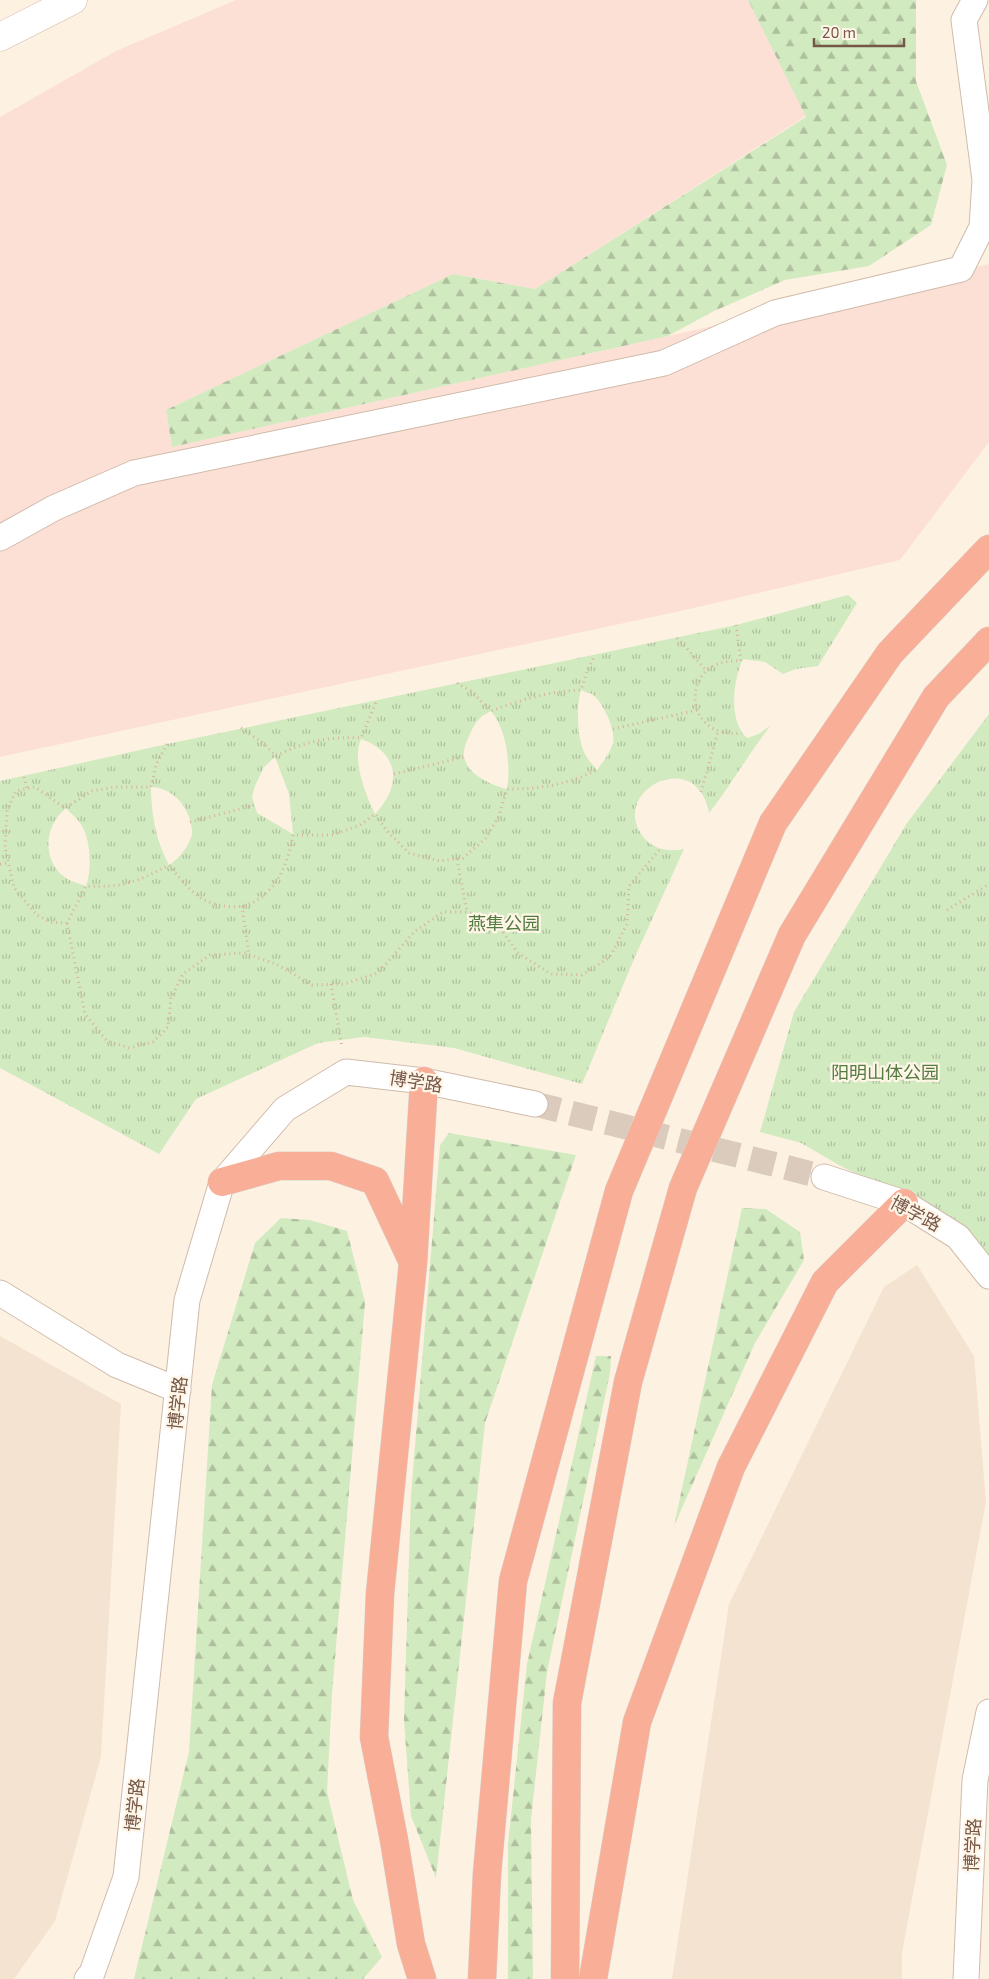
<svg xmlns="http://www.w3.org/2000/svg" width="989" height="1979" font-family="'Exo 2','Noto Sans SC',sans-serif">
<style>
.residential{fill:#f4e3d0}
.commercial{fill:#fde0d5}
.forest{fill:url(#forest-firs)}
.park{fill:url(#park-tufts);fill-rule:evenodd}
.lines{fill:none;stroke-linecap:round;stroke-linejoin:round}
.street-tunnel{stroke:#dbcbbc;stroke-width:25;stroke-dasharray:25 12;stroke-linecap:butt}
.street-casing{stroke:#d0bbab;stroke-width:27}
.secondary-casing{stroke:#d3baa8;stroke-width:29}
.highway-casing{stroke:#dbd3cf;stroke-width:29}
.path{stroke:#d7b29c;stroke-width:3;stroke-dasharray:1 4;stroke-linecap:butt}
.street{stroke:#fff;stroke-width:25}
.secondary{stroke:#fff;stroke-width:28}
.highway{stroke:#f9ae97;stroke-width:28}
.labels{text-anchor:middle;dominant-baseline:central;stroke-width:4.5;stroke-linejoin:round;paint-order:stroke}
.park-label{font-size:18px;fill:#537b40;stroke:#fff6e8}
.street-label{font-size:18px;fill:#755748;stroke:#fff6e8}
</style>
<defs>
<pattern id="forest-firs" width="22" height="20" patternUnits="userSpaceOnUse" patternTransform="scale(1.25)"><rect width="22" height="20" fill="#d2eac0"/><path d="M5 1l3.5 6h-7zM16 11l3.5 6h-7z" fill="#afc09e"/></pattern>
<pattern id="park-tufts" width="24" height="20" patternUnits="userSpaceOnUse" patternTransform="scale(1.25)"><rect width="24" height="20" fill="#d2eac0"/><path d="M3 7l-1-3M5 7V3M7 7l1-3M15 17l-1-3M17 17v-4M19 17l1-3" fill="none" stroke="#afc09e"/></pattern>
</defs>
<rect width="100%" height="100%" fill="#fdf2e2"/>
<!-- residential -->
<g class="residential">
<path d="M917,1265L974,1356L986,1502L902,1953V1979H672L729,1604L884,1287Z"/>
<path d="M0,1336L121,1404L101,1757L55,1921L14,1979H0Z"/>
</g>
<!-- commercial -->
<path class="commercial" d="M236,0H748L806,116L535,289L453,274L166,410L172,447L989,264V442L900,560L685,610L0,757V117L116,51Z"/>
<!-- forest -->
<g class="forest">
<path d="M748,0H916V81L947,165L931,225L869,266L785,280L712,312L668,336L172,447L166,410L453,274L535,289L806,117Z"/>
<path d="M449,1133L576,1155L485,1423L436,1878L411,1816L404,1720L411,1494L440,1145Z"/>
<path d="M742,1208L766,1209L800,1232L804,1260L755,1343L674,1526Z"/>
<path d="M281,1218L310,1220L347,1231L365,1302L332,1694L327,1792L353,1900L382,1957L363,1979H134L189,1752L212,1385L255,1243Z"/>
<path d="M596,1356H611L610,1373L547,1672L531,1819L533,1979H508V1844L527,1664Z"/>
</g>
<!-- park -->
<g class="park">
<path d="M848,595L857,603L818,666L796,669L783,674L765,662L743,659C733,680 728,721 747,738L759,734L771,725C749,753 731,785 709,813C697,744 605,792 645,839C656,850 669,852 684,849L634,959L582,1084L454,1048L364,1037L318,1043L196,1099L159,1154L0,1068V781L167,744L736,625ZM581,690C585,692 589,693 592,694C603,702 616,730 613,743C610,753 603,762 597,770C593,765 588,760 585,754C577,739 576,706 581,690ZM491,711C507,730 511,765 507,789C491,785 468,775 464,757C463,749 467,740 470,734C477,720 478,718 491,711ZM361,739C400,753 402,786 375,814C365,793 352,761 361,739ZM275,757L289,794L293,834L257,813L252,797L255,786L264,767ZM151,787C172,788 186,804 191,823C191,827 193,831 192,835C188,847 180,858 169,865C156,841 151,814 151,787ZM66,808C70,813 76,817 80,823C91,837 92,870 86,886C76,883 64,879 58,871C42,851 47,824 66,808Z"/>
<path d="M989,714V1263L971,1233L839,1165L801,1143L760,1132L794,1012L907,823Z"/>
</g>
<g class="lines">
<!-- street-tunnel -->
<path class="street-tunnel" d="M535,1104L824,1177"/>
<!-- street casing -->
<g class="street-casing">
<g id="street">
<path d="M0,538L54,508L134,473L664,363L775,313L961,269L982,227L985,180L964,20L975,0"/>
<path d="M824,1177L904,1203L958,1237L989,1276"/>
<path d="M0,1293L117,1365L178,1390"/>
<path d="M87,1979L92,1973L126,1877L187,1300L222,1182L285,1109L346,1072L424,1081L535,1104"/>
<path d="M966,1979L975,1780L989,1712"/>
</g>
</g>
<!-- secondary casing -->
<g class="secondary-casing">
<path id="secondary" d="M0,37L73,0"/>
</g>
<!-- highway casing -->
<g class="highway-casing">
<g id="highway">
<path d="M222,1182L279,1166H331L375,1181L412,1260"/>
<path d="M422,1979L411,1944L394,1840L374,1737L380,1594L413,1263L424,1081"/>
<path d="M482,1979L487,1874L513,1581L619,1191L773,823L890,653L989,549"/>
<path d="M565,1979L567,1703L628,1382L683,1188L792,935L936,697L989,641"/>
<path d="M593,1979L637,1722L731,1467L825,1282L904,1203"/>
</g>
</g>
<!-- path -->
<g class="path">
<path d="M736,625L741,661C678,656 681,741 742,733"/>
<path d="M677,638L706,670"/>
<path d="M457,683L471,691L491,711C520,700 550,691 581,690L587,671L595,655"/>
<path d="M241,728L264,744L276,756C303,742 329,736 361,738L377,700"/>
<path d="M613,729L697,710"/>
<path d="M167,744L156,765L151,787H116L92,791L65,808L35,787L16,791L7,810L5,847L14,888L37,915L50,922L67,923L86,886C122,888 137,882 169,865C181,879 193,897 212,903C261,920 287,876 293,835H333L360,825L375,814L388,832L409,853L439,861L463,858L486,838L499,816L507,789C541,789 566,785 597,770"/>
<path d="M394,774L464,757"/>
<path d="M24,777L27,789"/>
<path d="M701,792L718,732"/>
<path d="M190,822L255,805"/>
<path d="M457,859L467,912"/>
<path d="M0,864L8,863"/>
<path d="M242,906L249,955"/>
<path d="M947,910L989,884"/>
<path d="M67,923L85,1014L107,1041L130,1048L153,1042L168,1027L171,998L183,974L210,955L245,953L276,964L312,985L344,984L378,973L414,932L443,912H467L495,921L518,953L551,974L582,975L610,957L627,924L629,886L660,849"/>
<path d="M331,984L342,1047"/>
</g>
<!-- street -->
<use href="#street" class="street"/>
<!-- secondary -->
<use href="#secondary" class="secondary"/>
<!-- highway -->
<use href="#highway" class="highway"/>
</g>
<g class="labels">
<!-- park labels -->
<g class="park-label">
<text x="504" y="923">燕隼公园</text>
<text x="885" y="1072">阳明山体公园</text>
</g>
<!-- street labels -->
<g class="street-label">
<text transform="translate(416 1081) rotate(9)">博学路</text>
<text transform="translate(916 1213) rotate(28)">博学路</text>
<text transform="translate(177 1403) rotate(-84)">博学路</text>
<text transform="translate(134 1805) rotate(-84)">博学路</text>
<text transform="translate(972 1845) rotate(-87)">博学路</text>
</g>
</g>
<!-- scale -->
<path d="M814 38v8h90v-8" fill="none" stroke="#755748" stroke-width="2.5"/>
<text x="822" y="38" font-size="15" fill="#755748" stroke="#fff6e8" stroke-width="4" paint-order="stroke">20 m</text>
</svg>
